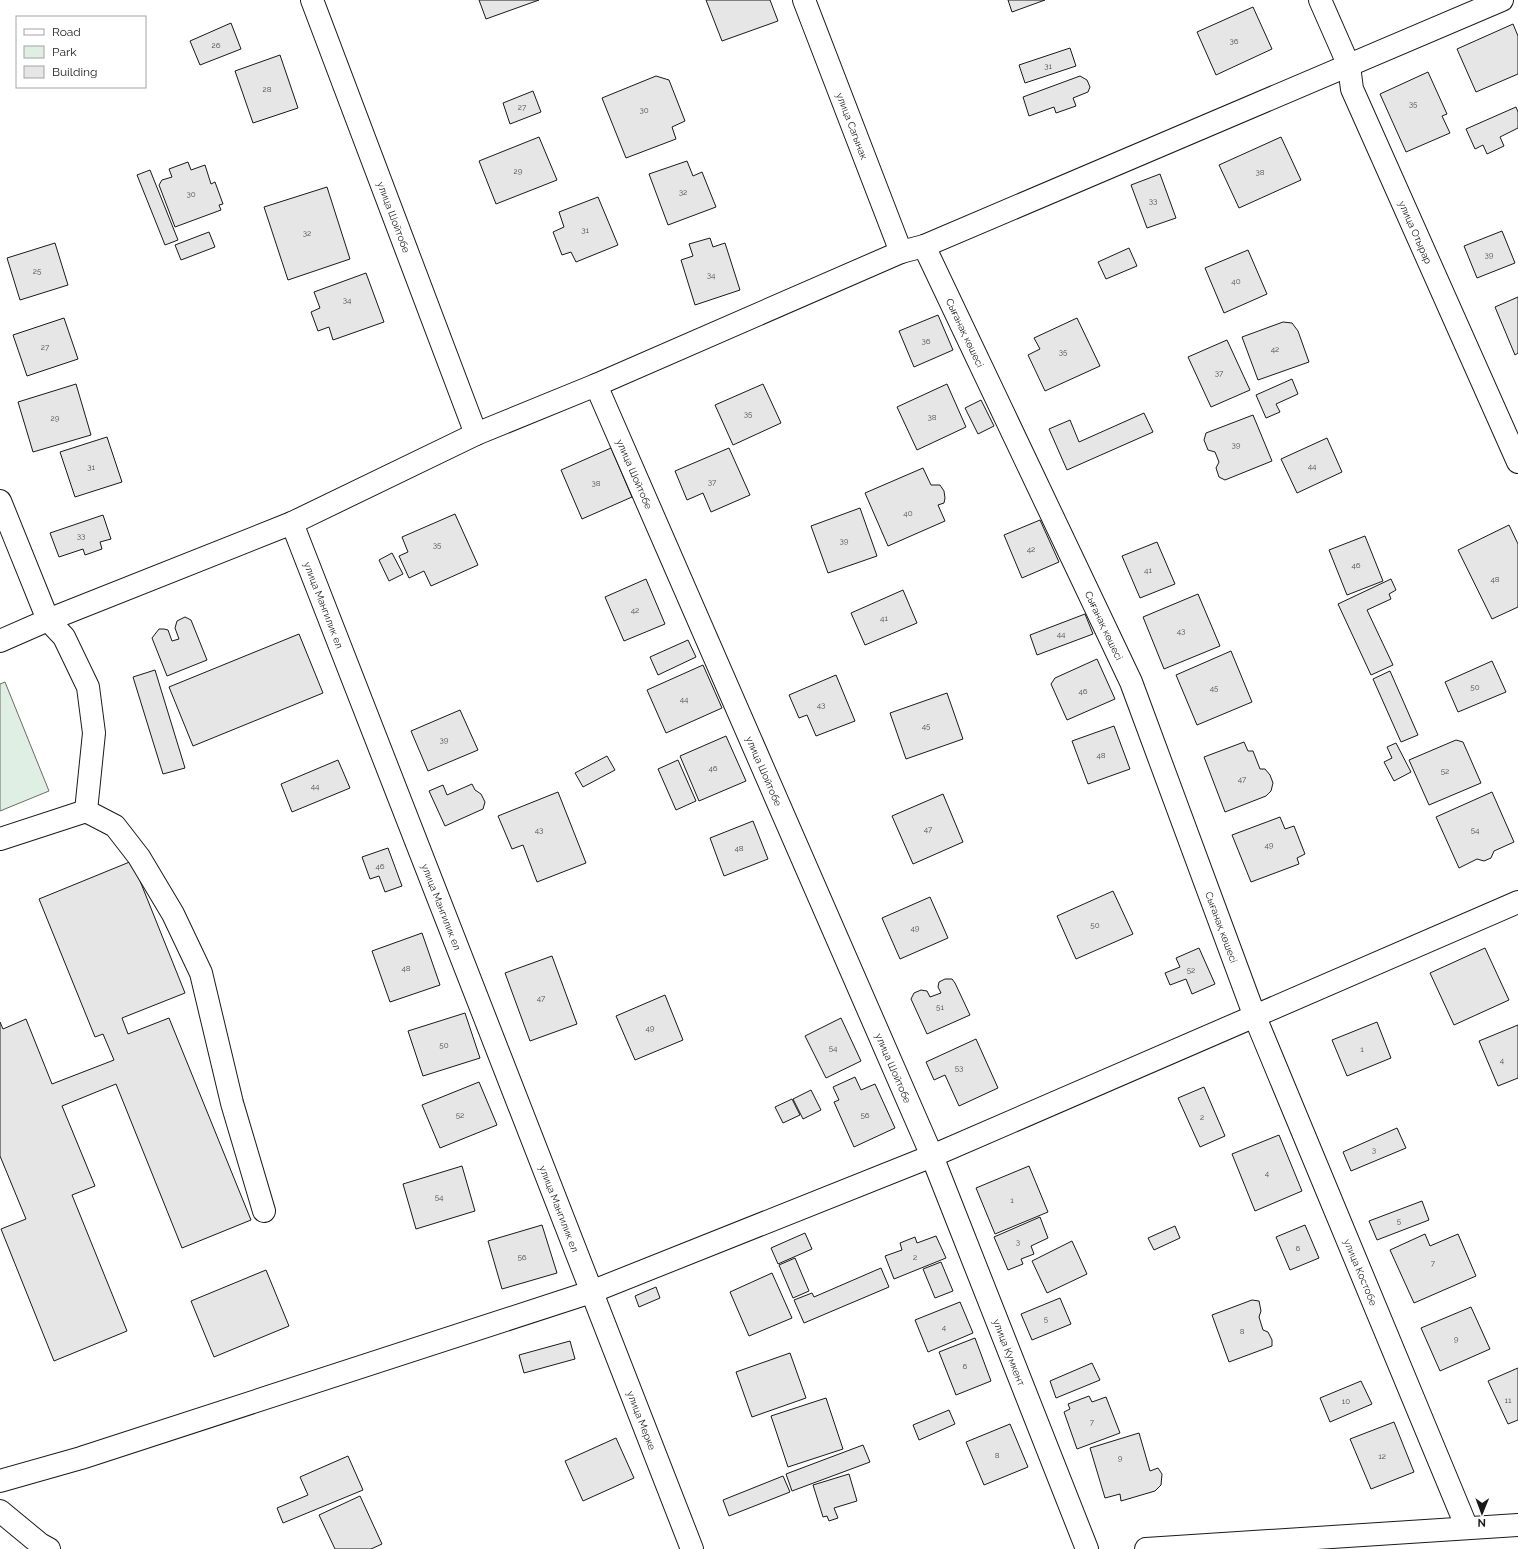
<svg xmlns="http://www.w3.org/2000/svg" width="1518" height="1549" font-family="Raleway,sans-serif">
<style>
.green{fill:#e0efe3;stroke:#6a6a6a}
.building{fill:#e6e6e6;stroke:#1a1a1a}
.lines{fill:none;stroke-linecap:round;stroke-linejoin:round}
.minor-casing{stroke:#1a1a1a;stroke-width:24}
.minor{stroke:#fff;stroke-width:22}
.labels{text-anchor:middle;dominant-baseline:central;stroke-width:3;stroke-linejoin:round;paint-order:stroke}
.number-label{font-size:8px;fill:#4d4d4d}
.street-label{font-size:10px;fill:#1a1a1a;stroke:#fff}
</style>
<rect width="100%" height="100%" fill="#fff"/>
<!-- green -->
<path class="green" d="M5,682L49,791L0,811V684Z"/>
<!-- building -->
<g class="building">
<path d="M479,0H539L486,19Z"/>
<path d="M706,0H770L778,21L722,41Z"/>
<path d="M1008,0H1045L1012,12Z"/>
<path d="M1253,7L1272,49L1216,75L1197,32Z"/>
<path d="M231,23L241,49L200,65L190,41Z"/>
<path d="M1513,24L1518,36V74L1476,92L1457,49Z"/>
<path d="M1070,48L1076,66L1025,83L1019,65Z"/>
<path d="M280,55L298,108L253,123L235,71Z"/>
<path d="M1428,72L1447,114L1442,116L1450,133L1406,152L1380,94Z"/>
<path d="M656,76L669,80L685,121L672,127L676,139L626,158L602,98Z"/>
<path d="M1080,76L1087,80L1090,87L1088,92L1073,98L1076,106L1056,113L1054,107L1029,116L1023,97Z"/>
<path d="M533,91L541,112L510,124L503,103Z"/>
<path d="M1516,107L1518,112V128L1500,137L1504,146L1487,154L1483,145L1475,149L1466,129Z"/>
<path d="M539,137L557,180L496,204L479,161Z"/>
<path d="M1281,137L1301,180L1239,208L1219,165Z"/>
<path d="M687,161L693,176L702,172L716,207L668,225L649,174Z"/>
<path d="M188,162L191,170L205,165L211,184L215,182L223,204L219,205L221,210L175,227L159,185L162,180L172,177L169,169Z"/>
<path d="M150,170L178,240L165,245L137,175Z"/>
<path d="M1160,174L1176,218L1147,228L1131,185Z"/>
<path d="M327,187L350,259L288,280L264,207Z"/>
<path d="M598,197L618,245L576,262L571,252L562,255L553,232L564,227L559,212Z"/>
<path d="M1502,231L1515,263L1477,278L1464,246Z"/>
<path d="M209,232L215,247L181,260L175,245Z"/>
<path d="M710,238L713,247L725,243L740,290L695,305L681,260L693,256L689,244Z"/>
<path d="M55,243L68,285L20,300L7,258Z"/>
<path d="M1129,248L1137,266L1106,279L1098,262Z"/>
<path d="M1248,250L1267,294L1224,313L1205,268Z"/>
<path d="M366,273L384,322L333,340L329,327L318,331L311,312L320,308L314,292Z"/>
<path d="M1518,297V353L1515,355L1495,307Z"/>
<path d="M938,315L953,350L914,367L899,331Z"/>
<path d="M64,318L78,359L27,376L13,335Z"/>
<path d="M1077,318L1100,366L1045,391L1028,355L1040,349L1034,338Z"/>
<path d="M1283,322L1292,323L1298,331L1309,362L1258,380L1242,337Z"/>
<path d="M1227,340L1250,390L1211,407L1188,357Z"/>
<path d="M1292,379L1298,394L1276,404L1280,412L1266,418L1256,395Z"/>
<path d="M76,384L91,435L33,452L18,402Z"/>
<path d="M763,384L781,423L733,445L715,405Z"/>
<path d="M947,384L966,427L917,450L897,407Z"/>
<path d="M981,400L994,426L978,434L965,408Z"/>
<path d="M1144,413L1153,432L1067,470L1049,429L1070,420L1079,442Z"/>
<path d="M1253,415L1272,461L1225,480L1219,477L1216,468L1219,462L1215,452L1208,450L1204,440L1206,433Z"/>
<path d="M107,437L122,482L75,497L60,452Z"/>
<path d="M1327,438L1342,472L1297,493L1281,459Z"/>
<path d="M611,448L632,497L582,519L561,470Z"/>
<path d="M729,448L750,495L711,512L703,493L687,500L675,471Z"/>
<path d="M923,468L931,485H940L944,491L945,498L944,503L938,505L945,521L888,546L865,493Z"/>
<path d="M860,508L877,556L828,573L811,526Z"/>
<path d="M455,514L478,565L431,586L424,571L409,578L399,556L408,552L402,537Z"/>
<path d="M103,515L111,539L100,542L102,549L85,555L83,549L59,557L50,533Z"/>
<path d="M1040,520L1059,562L1022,578L1004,535Z"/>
<path d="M1509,525L1518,544V607L1492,619L1458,550Z"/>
<path d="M1365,536L1383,581L1347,595L1329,550Z"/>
<path d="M1157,542L1175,584L1140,598L1122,556Z"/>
<path d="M392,553L403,574L389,581L379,560Z"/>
<path d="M646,579L665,624L624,641L605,597Z"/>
<path d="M1391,579L1396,590L1389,594L1391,599L1367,610L1393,665L1371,675L1338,604Z"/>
<path d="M903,590L917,623L865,645L851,613Z"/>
<path d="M1198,594L1220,646L1164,669L1143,617Z"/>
<path d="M1085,614L1093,634L1037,655L1030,635Z"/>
<path d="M185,617L191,620L207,660L167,676L152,638L159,629H164L168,630L172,641L179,639L175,628L177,621Z"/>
<path d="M299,634L323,693L193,746L169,687Z"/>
<path d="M688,640L696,657L658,675L650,657Z"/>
<path d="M1231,651L1252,702L1197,725L1176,675Z"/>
<path d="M1097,659L1115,699L1067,720L1051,684L1055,678Z"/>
<path d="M1492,661L1506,692L1458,712L1445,682Z"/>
<path d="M703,665L722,708L666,733L647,690Z"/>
<path d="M155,670L185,768L163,774L133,677Z"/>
<path d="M1390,671L1418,735L1401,742L1373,679Z"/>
<path d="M836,675L855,721L816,736L807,715L799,718L789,695Z"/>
<path d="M947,693L963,739L906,759L890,713Z"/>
<path d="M460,710L478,750L428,771L411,731Z"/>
<path d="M1114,726L1130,769L1088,784L1072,741Z"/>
<path d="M726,736L746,781L699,801L680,756Z"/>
<path d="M1456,740L1463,742L1481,783L1429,805L1409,760Z"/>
<path d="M1244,742L1248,751H1253L1260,769H1265L1270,775L1273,783L1271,791L1266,796L1225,812L1204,757Z"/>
<path d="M1396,743L1411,772L1394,781L1384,762L1392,758L1387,747Z"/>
<path d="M607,756L615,770L583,787L575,773Z"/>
<path d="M338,760L350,788L292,812L281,784Z"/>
<path d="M678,760L696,801L676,810L658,769Z"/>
<path d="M472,784L475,790L481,794L485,802L483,809L445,826L429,791L443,785L447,795Z"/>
<path d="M558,792L586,863L537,882L523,845L512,849L498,816Z"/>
<path d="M1492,792L1514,842L1494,851L1491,858L1484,861L1477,859L1459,868L1436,817Z"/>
<path d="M943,794L963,842L913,864L892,816Z"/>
<path d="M1280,817L1285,829L1294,826L1305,854L1297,858L1299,864L1251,882L1232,835Z"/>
<path d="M753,821L768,859L724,876L710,838Z"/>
<path d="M388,848L402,886L385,892L379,876L370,879L362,857Z"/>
<path d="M132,861L185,993L122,1018L128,1034L169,1018L251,1220L182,1248L116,1084L62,1106L95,1186L72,1195L127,1331L54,1361L1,1229L26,1219L0,1156V1022L3,1029L26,1019L52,1084L114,1060L103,1034L95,1037L39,899Z"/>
<path d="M1113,891L1133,934L1076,959L1057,916Z"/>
<path d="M930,897L948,938L900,959L882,918Z"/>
<path d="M422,933L440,985L390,1002L372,951Z"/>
<path d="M1199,948L1215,984L1192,994L1186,979L1170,985L1165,973L1180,967L1176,958Z"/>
<path d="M1485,948L1509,1000L1454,1025L1430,973Z"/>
<path d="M552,956L577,1024L530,1041L505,973Z"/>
<path d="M945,979H952L955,983L970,1015L927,1034L911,999L914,993L921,990L927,991L930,997L941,993L938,987L939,982Z"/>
<path d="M665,995L683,1040L635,1060L616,1016Z"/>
<path d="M465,1013L480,1058L423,1076L408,1031Z"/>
<path d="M841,1018L861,1061L826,1078L805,1036Z"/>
<path d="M1377,1022L1391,1058L1347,1076L1332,1040Z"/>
<path d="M1518,1025V1078L1498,1086L1479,1041Z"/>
<path d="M976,1039L998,1088L959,1106L945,1075L934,1080L926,1062Z"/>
<path d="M855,1077L861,1090L875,1084L895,1128L854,1147L834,1102L839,1100L833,1087Z"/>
<path d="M479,1082L497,1125L440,1148L422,1105Z"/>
<path d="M1204,1087L1225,1136L1200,1147L1178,1098Z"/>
<path d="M811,1090L821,1110L803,1119L793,1099Z"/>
<path d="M792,1099L800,1115L783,1123L775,1107Z"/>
<path d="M1397,1128L1406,1148L1351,1171L1343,1152Z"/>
<path d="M1279,1135L1302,1191L1255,1211L1232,1154Z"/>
<path d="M462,1166L475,1211L416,1229L403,1184Z"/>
<path d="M1029,1166L1048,1212L995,1234L976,1188Z"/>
<path d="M1422,1201L1429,1220L1377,1240L1369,1221Z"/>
<path d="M1040,1217L1048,1238L1031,1246L1034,1254L1021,1259L1023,1264L1008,1270L994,1237Z"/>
<path d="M542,1225L557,1273L502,1289L488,1241Z"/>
<path d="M1305,1225L1319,1258L1290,1270L1276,1237Z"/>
<path d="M1175,1226L1180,1238L1154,1250L1148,1238Z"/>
<path d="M805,1233L812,1249L778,1264L771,1248Z"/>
<path d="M1425,1234L1430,1246L1458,1234L1476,1276L1414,1303L1390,1250Z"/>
<path d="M936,1236L946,1258L894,1279L885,1256L902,1250L900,1243L915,1237L917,1243Z"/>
<path d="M1072,1241L1087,1274L1047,1293L1032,1261Z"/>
<path d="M795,1258L809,1291L793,1298L779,1265Z"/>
<path d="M941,1262L953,1291L935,1298L923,1269Z"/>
<path d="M881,1268L889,1287L804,1323L794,1300L812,1293L814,1297Z"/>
<path d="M266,1270L289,1326L214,1357L191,1301Z"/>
<path d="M772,1273L792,1318L749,1336L730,1292Z"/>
<path d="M656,1287L660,1298L639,1307L635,1296Z"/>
<path d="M1060,1298L1071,1324L1032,1340L1021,1314Z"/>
<path d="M1252,1300L1259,1301L1261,1311L1259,1317L1263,1330L1268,1332L1272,1340V1346L1229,1362L1212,1315Z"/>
<path d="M960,1302L973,1333L928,1352L915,1320Z"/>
<path d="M1471,1307L1490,1349L1440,1371L1421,1328Z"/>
<path d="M975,1338L991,1381L956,1395L939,1352Z"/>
<path d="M570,1341L575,1359L524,1373L519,1355Z"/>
<path d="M790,1353L806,1398L752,1417L736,1372Z"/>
<path d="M1092,1363L1100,1380L1056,1398L1050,1381Z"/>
<path d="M1518,1368V1420L1508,1424L1488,1381Z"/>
<path d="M1361,1381L1372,1404L1330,1422L1320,1398Z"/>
<path d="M1089,1396L1092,1402L1106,1397L1120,1433L1077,1449L1064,1412L1070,1409L1068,1404Z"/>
<path d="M826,1398L843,1449L788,1467L771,1416Z"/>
<path d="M949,1410L955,1424L919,1440L913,1425Z"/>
<path d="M1394,1422L1414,1472L1371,1489L1350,1439Z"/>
<path d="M1010,1424L1028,1467L984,1485L966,1442Z"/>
<path d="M1139,1433L1150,1471L1158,1468L1162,1474L1161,1485L1155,1491L1121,1501L1120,1494L1105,1498L1090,1448Z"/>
<path d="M616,1438L634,1478L583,1501L565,1461Z"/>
<path d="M863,1445L870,1462L792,1491L786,1474Z"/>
<path d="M348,1456L363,1490L283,1523L277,1508L308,1495L300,1477Z"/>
<path d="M849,1474L857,1501L834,1508L838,1518L829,1521L827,1516L823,1517L813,1485Z"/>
<path d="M783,1476L790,1492L729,1516L723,1500Z"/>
<path d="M360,1496L382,1544L371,1549H335L319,1515Z"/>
</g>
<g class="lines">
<!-- minor casing -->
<g class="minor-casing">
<g id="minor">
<path id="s1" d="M312,0L476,434"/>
<path id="s2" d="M804,0L901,252"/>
<path id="s3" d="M1320,0L1349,66L1352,89L1518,462"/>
<path id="s4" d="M924,246L1131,682L1255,1017L1467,1528"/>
<path id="s5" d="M596,385L932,1156L1087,1549"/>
<path d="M0,501L48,620L64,637L88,687L94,733L86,811"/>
<path id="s6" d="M292,523L692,1549"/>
<path d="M0,641L48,620L292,523L476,434L596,385L901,252L924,246L1502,0"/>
<path d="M0,839L86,811L115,826L139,857L173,914L201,973L232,1103L264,1211"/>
<path d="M0,1481L81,1458L591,1292L932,1156L1518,902"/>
<path d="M0,1511L40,1544L49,1549"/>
<path d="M1146,1549L1518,1525"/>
</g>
</g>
<!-- minor -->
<use href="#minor" class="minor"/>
</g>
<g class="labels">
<!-- number labels -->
<g class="number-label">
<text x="1234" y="41">36</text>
<text x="216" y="45">26</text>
<text x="1048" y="66">31</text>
<text x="267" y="89">28</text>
<text x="1413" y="104">35</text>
<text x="522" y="107">27</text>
<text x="644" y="110">30</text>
<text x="518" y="171">29</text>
<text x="1260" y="172">38</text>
<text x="683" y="192">32</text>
<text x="191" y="194">30</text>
<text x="1153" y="201">33</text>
<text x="585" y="230">31</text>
<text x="307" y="233">32</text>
<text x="1489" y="255">39</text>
<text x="37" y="271">25</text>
<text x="711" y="275">34</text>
<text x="1236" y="281">40</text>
<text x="347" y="300">34</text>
<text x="926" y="341">36</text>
<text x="45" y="347">27</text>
<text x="1275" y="349">42</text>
<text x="1063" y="352">35</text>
<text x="1219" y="373">37</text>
<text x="748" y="414">35</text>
<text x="932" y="417">38</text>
<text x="55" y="418">29</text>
<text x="1236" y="445">39</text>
<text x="1312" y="466">44</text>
<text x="91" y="467">31</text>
<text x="712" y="482">37</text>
<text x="596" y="483">38</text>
<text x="908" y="513">40</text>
<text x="81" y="536">33</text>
<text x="844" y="541">39</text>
<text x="437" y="545">35</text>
<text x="1031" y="549">42</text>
<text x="1356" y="565">46</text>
<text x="1148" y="570">41</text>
<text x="1495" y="579">48</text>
<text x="635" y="610">42</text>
<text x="884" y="618">41</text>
<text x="1181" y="631">43</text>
<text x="1061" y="634">44</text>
<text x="1475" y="687">50</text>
<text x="1214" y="688">45</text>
<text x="1083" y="691">46</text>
<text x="684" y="699">44</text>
<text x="821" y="705">43</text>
<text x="926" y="726">45</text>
<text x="444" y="740">39</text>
<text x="1101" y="755">48</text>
<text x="713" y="768">46</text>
<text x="1445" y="771">52</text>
<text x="1242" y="779">47</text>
<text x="315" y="786">44</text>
<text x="928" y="829">47</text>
<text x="539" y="830">43</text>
<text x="1475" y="830">54</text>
<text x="1269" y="845">49</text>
<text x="739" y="848">48</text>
<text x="380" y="866">46</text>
<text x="1095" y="925">50</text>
<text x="915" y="928">49</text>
<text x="406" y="968">48</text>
<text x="1191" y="970">52</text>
<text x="541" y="998">47</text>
<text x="940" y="1007">51</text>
<text x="650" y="1028">49</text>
<text x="444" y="1045">50</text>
<text x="833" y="1048">54</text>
<text x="1362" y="1049">1</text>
<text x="1502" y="1060">4</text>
<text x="959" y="1068">53</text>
<text x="460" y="1115">52</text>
<text x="865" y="1115">56</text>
<text x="1202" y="1117">2</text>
<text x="1374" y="1150">3</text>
<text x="1267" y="1173">4</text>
<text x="439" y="1197">54</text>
<text x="1012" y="1200">1</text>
<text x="1399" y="1221">5</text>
<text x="1018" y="1242">3</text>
<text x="1298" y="1248">6</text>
<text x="522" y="1257">56</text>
<text x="915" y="1257">2</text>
<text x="1433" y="1263">7</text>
<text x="1046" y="1319">5</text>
<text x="944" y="1327">4</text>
<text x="1242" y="1331">8</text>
<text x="1456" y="1339">9</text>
<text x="965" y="1366">6</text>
<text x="1508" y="1400">11</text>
<text x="1346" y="1401">10</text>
<text x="1092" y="1422">7</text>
<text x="997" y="1455">8</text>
<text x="1382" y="1456">12</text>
<text x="1120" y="1458">9</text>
</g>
<!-- street labels -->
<g class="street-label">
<text stroke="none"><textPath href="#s2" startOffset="135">улица Сагынак</textPath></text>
<text stroke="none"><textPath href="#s1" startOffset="232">улица Шойтобе</textPath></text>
<text stroke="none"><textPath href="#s3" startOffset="252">улица Отырар</textPath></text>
<text stroke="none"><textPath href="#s4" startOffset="96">Сығанақ көшесі</textPath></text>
<text stroke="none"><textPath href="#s5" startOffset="97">улица Шойтобе</textPath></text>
<text stroke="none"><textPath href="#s6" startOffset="88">улица Мангилик ел</textPath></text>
<text stroke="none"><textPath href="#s4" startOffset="420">Сығанақ көшесі</textPath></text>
<text stroke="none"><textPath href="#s5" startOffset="421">улица Шойтобе</textPath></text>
<text stroke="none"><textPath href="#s6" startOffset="412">улица Мангилик ел</textPath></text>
<text stroke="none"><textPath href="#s4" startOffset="744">Сығанақ көшесі</textPath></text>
<text stroke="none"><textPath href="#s5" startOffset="745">улица Шойтобе</textPath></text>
<text stroke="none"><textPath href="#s6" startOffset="736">улица Мангилик ел</textPath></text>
<text stroke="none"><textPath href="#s4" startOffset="1116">улица Костобе</textPath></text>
<text stroke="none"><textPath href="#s5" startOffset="1052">улица Кумкент</textPath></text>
<text stroke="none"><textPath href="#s6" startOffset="963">улица Мерке</textPath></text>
</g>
</g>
<!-- legend -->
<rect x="16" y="16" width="130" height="72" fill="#ffffff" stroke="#a3a3a3"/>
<rect x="24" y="29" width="20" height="6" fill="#ffffff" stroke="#a3a3a3"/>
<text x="52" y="36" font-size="12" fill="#1a1a1a">Road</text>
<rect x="24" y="46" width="20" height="12" fill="#e0efe3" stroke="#a3a3a3"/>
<text x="52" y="56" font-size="12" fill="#1a1a1a">Park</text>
<rect x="24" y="66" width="20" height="12" fill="#e6e6e6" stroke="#a3a3a3"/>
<text x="52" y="76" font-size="12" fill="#1a1a1a">Building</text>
<!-- north arrow -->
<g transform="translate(1482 1513) rotate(181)" stroke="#ffffff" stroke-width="3" paint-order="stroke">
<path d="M0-3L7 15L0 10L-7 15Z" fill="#1a1a1a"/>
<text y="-6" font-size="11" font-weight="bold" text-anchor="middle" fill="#1a1a1a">N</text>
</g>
</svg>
